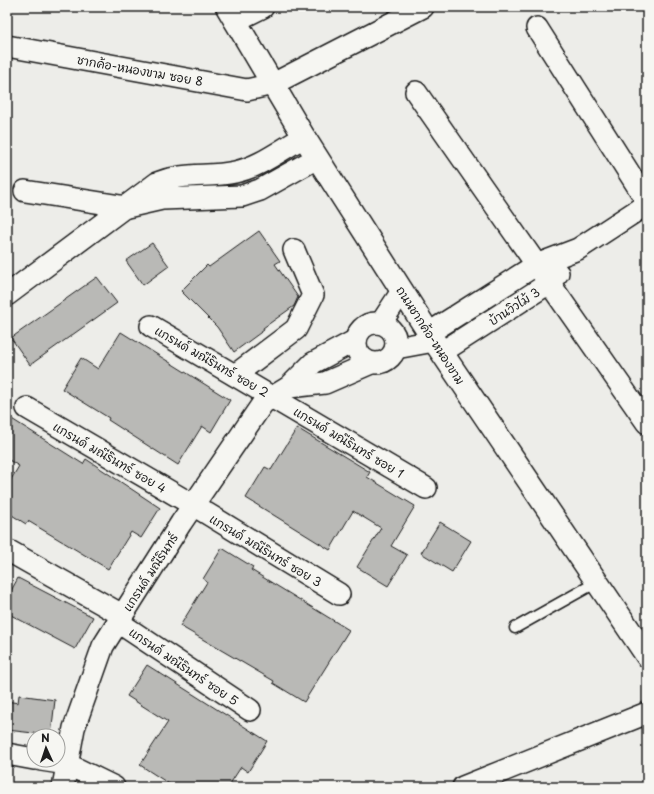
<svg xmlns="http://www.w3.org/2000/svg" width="654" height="794" font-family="'Playpen Sans','Playpen Sans Thai',sans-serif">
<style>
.building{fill:#b9b9b6;stroke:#1c1c1c}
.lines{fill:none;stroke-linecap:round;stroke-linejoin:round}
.lane-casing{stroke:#1c1c1c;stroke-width:13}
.street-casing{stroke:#1c1c1c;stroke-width:24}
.secondary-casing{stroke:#1c1c1c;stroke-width:25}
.lane{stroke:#f6f6f2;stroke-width:10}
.street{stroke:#f6f6f2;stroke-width:21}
.secondary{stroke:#f6f6f2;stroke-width:22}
.labels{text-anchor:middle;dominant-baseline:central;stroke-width:3;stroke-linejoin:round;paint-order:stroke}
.street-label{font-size:12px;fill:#1c1c1c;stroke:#f6f6f2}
</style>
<rect width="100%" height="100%" fill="#edede9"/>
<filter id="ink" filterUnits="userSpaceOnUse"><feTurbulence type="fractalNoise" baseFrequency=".025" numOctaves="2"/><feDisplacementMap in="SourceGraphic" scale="8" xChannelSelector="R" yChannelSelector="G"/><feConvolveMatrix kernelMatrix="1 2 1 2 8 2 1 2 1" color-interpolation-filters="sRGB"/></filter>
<g filter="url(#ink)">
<!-- building -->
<g class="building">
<path d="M259,231L280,261L275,264L298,297L294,306L263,328L264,330L234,352L217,327L181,291L207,265L209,267Z"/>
<path d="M152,243L169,266L143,285L126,261Z"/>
<path d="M97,277L117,303L30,365L11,338Z"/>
<path d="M121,332L230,400L211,432L202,426L178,465L108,420L109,418L62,389L81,358L98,369Z"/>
<path d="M7,416L83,464L86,459L160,508L141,538L131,532L108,569L28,521L26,524L7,512V486L19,466L7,459Z"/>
<path d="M297,428L370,472L367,477L415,506L391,546L407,555L388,586L357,567L381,528L353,511L330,550L246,498L265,467L271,470Z"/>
<path d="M440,522L471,541L452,572L421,553Z"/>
<path d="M222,548L253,567L251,570L349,630L304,702L273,683L274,681L180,626L207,582L203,579Z"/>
<path d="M18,578L93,617L75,649L7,613V598Z"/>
<path d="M147,665L267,741L248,772L241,767L228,787H174L140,765L168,722L127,696Z"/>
<path d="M19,695L55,700L51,735L7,730V701L18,703Z"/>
</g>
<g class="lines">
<!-- lane casing -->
<g class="lane-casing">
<path id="lane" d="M515,628L597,582"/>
</g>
<!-- street casing -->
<g class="street-casing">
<g id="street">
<path d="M235,21L263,7"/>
<path d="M537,28L647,201"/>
<path d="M7,46L247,90L273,84L423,7"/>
<path d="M416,92L647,423"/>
<path d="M25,191L127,207L162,199L242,196L260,190L317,158"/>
<path d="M7,295L157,183C185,172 207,178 235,172C260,167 282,149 304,137"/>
<circle cx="376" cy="343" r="20"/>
<path d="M381,323L402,291"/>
<path d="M151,326L426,488"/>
<path d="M429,333L536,265L578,249L647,204"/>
<path d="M396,348L434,341"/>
<path d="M442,352L549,283L558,273"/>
<path d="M235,375L296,329L313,295L294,250"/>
<path d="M289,387L325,383L371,363"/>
<path d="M27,408L193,505L339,594"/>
<path d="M9,551L122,615"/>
<path d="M118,622L250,710"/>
<path d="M7,754L34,759"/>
<path d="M41,760L67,764L114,787"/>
<path d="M63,787L74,728L103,646L181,523L263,403L289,387L313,363L356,340"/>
<path d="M463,787L647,713"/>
</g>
</g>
<!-- secondary casing -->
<g class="secondary-casing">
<path id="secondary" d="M227,7L304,137L434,341L647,656"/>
</g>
<!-- lane -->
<use href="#lane" class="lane"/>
<!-- street -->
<use href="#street" class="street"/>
<!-- secondary -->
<use href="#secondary" class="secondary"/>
</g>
</g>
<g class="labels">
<!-- street labels -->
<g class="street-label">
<text transform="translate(140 70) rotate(10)">ชากค้อ-หนองขาม ซอย 8</text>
<text transform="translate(514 306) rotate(-33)">บ้านวิวไม้ 3</text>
<text transform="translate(431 335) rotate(57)">ถนนชากค้อ-หนองขาม</text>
<text transform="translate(212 361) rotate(30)">แกรนด์ มณีรินทร์ ซอย 2</text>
<text transform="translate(349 442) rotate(31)">แกรนด์ มณีรินทร์ ซอย 1</text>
<text transform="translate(110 457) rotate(30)">แกรนด์ มณีรินทร์ ซอย 4</text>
<text transform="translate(266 550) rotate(31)">แกรนด์ มณีรินทร์ ซอย 3</text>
<text transform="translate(150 572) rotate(-57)">แกรนด์ มณีรินทร์</text>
<text transform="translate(184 666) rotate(34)">แกรนด์ มณีรินทร์ ซอย 5</text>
</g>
</g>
<!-- margin -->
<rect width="654" height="794" fill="none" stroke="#f6f6f2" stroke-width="24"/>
<rect x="12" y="12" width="630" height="770" fill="none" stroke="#1c1c1c" stroke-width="1.5" filter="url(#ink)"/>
<!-- north arrow -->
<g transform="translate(46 748) rotate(357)"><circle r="19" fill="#f6f6f2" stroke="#9f9f9c"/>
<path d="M0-3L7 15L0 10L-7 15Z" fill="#1c1c1c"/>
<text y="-6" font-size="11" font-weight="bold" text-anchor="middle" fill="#1c1c1c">N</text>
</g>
</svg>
